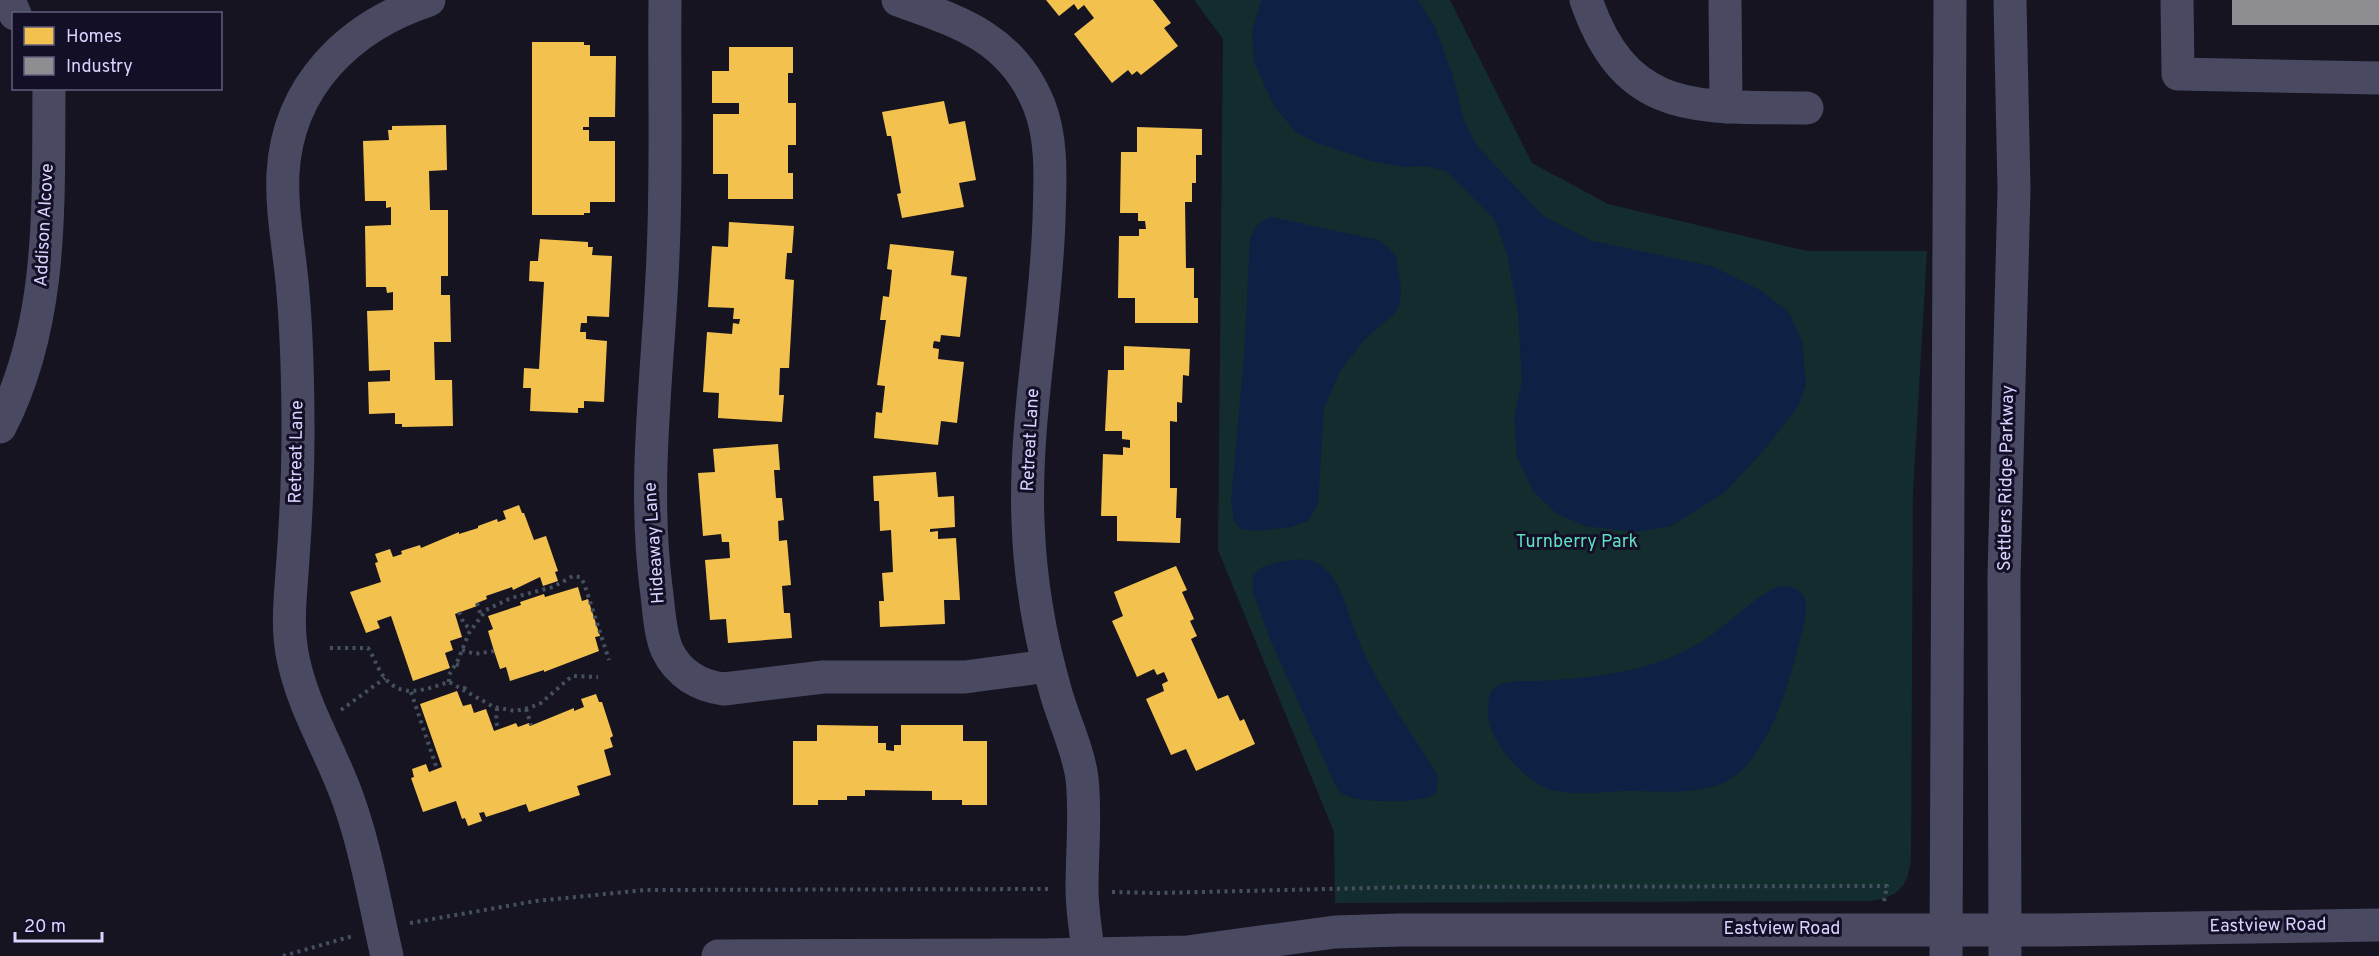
<svg xmlns="http://www.w3.org/2000/svg" width="2379" height="956" font-family="Overpass,sans-serif">
<style>
.green{fill:#132c2d}
.water{fill:#0d2144}
.homes{fill:#f2c14e}
.industry{fill:#8d8d92}
.lines{fill:none;stroke-linecap:round;stroke-linejoin:round}
.path{stroke:#44505f;stroke-width:4;stroke-dasharray:3 4.5;stroke-linecap:butt}
.minor{stroke:#4a4962;stroke-width:33}
.labels{text-anchor:middle;dominant-baseline:central;stroke-width:6;stroke-linejoin:round;paint-order:stroke}
.street-label{font-size:18px;fill:#d9d4ff;stroke:#130f26}
.park-label{font-size:18px;fill:#5fe0c0;stroke:#130f26}
</style>
<rect width="100%" height="100%" fill="#161421"/>
<!-- green -->
<path class="green" d="M1194,0H1450L1532,163L1608,204L1807,251H1927L1913,493L1911,857C1909,886 1898,898 1869,901L1335,903L1334,832L1218,550L1223,39Z"/>
<!-- water -->
<g class="water">
<path d="M1261,0H1418L1435,27L1452,73L1464,121L1477,146L1542,215L1592,241L1712,266L1760,290L1789,313L1802,341L1806,383L1799,405L1764,450L1724,493L1671,526L1636,532L1585,526L1556,513L1533,491L1517,457L1514,417L1522,382L1518,312L1507,254L1495,220L1446,171L1426,166L1402,167L1371,161L1317,143L1296,132L1274,106L1254,62L1252,32Z"/>
<path d="M1272,217L1378,240L1389,248L1396,257L1401,287L1400,303L1395,313L1365,339L1340,371L1324,408L1318,504L1309,520L1292,527L1256,531L1241,529L1234,521L1231,501L1244,357L1250,240C1254,227 1258,221 1272,217Z"/>
<path d="M1283,561C1294,560 1310,557 1319,564C1342,579 1347,613 1357,636C1376,686 1411,730 1437,775C1438,782 1439,788 1435,793C1424,805 1355,803 1343,794C1339,791 1336,786 1334,782L1270,639L1253,592V576L1262,567Z"/>
<path d="M1779,586C1819,586 1805,620 1798,647C1787,690 1765,767 1720,784C1691,795 1655,791 1625,791C1599,792 1564,798 1540,785C1515,770 1485,736 1488,706C1489,698 1489,691 1497,686C1509,680 1523,681 1537,681C1593,678 1649,673 1698,644C1725,628 1752,598 1779,586Z"/>
</g>
<!-- homes -->
<g class="homes">
<path d="M1046,0H1153L1171,23L1164,28L1178,46L1141,75L1137,71L1132,75L1128,70L1112,83L1074,34L1094,18L1084,5L1078,10L1074,4L1059,16Z"/>
<path d="M532,42H584V45H590V56H616L615,117H589V127H583V130H589V141H615V202H590V213H584V215H532Z"/>
<path d="M729,47H793V73H788V103H796V145H788V173H793V199H728V174H713V114H739V103H712V71H729Z"/>
<path d="M944,101L949,124L965,121L976,180L959,183L964,207L902,218L897,194L901,193L891,136H887L882,112Z"/>
<path d="M446,125L447,170L429,171L430,210H448V276H441V295H450L451,342H434L435,380H452L453,426L402,427V424H395V413L369,414L368,382L390,381V370L369,371L367,311L393,310V292L387,293L386,287H366L365,226L391,225V207L386,208V201H365L363,141L389,140L388,130H392V126Z"/>
<path d="M1137,127L1202,129V155H1196V183H1192V202H1185L1186,268H1194V298H1198V323H1135V298H1118L1119,236H1139V229H1146L1145,221H1138V213H1120L1121,152H1137Z"/>
<path d="M729,222L794,226L792,253H787L785,279L794,280L789,368H780L779,395H784L782,422L718,418L719,393L703,392L707,332L732,334L733,323L739,324L740,319H733L734,308L708,307L712,246L728,247Z"/>
<path d="M540,239L588,242V247H593L592,255L612,256L609,317L587,316V323H581L580,332H586V339L607,341L604,402L584,401V408H578V413L530,411L531,388H523L524,368L539,369L544,282L529,281L530,261H538Z"/>
<path d="M890,244L954,251L951,275L967,277L960,337L941,335L940,342L934,341L933,345V348L939,349L938,359L964,362L957,423L941,421L938,445L874,438L876,412L882,413L885,386L877,385L886,320H880L883,296L889,297L892,270L887,269Z"/>
<path d="M1124,346L1190,349L1189,376L1183,375L1182,403L1177,402V422L1170,421V488H1177L1176,518H1181L1180,543L1117,541V516H1101L1103,454L1123,455V447L1130,448V440L1122,439V431H1105L1108,370H1124Z"/>
<path d="M778,444L780,470H774L776,498H782L784,520L778,521L779,541L787,540L791,585L782,586L784,613H790L792,638L728,643L726,619L710,620L705,560L730,558L729,542H722L721,534L703,536L698,473L715,472L713,449Z"/>
<path d="M936,472L938,497L954,496L955,527L930,529V532L938,531V539L956,538L960,600H944L945,624L880,627L879,601H884L882,573L893,572L891,530L880,531L879,501H874L873,476Z"/>
<path d="M519,505L522,513H524L534,540L546,536L558,571L555,572L558,581L543,586L540,577L513,590L512,587L486,596L487,599L477,603V606L455,614L462,637L450,641L453,650L445,653L450,668L413,681L391,616L377,621L380,628L366,633L350,592L381,582L375,563L378,562L375,554L390,549L393,557L402,554L401,551L420,545L421,548L459,532V534L478,528V526L497,519L498,522L506,519L503,511Z"/>
<path d="M1176,566L1187,590L1182,592L1194,619L1190,621L1197,636L1191,639L1218,699L1228,695L1240,721L1244,719L1255,744L1196,771L1186,749L1171,755L1146,699L1164,691L1162,684L1168,681L1164,672L1157,675L1154,669L1137,677L1112,621L1123,616L1114,592Z"/>
<path d="M578,587L582,601L588,599L600,636L595,637L599,651L544,672V670L510,681L506,667L500,669L494,651L488,631L493,629L488,616L521,605L520,602L544,594L545,597Z"/>
<path d="M457,691L463,706L471,704L474,713L486,709L494,731L516,723L518,727L529,723L530,726L574,708V711L584,707L581,699L596,694L599,702H602L613,736L610,738L613,747L604,750L611,775L577,786L580,795L529,812L526,804L486,817L484,812L479,813L482,821L468,826L465,818L462,819L456,801L423,812L411,778L414,777L412,769L426,764L429,772L442,767L420,704Z"/>
<path d="M817,725L878,726V743H886V750L894,751V745H901V725H963V741H987V805H962V800H932V791L865,790V796H847V800H818V805H793V741H817Z"/>
</g>
<!-- industry -->
<rect class="industry" x="2232" y="0" width="147" height="25"/>
<g class="lines">
<!-- path -->
<g class="path">
<path d="M477,603L481,616"/>
<path d="M459,612L464,624L471,629"/>
<path d="M330,648H368C374,657 377,668 384,677C402,700 426,689 449,682L494,707L515,711L529,708L541,703L572,676L598,677"/>
<path d="M462,650L475,654L494,651"/>
<path d="M456,664L462,667"/>
<path d="M449,682V675L458,660L469,633L486,610L511,598L553,587L573,576L580,577L584,583L609,660"/>
<path d="M464,689L468,683"/>
<path d="M411,692L437,769"/>
<path d="M497,708L496,722L499,730"/>
<path d="M526,709L531,725"/>
<path d="M341,710L385,678"/>
<path d="M1112,892L1158,893L1411,887L1887,886L1884,901"/>
<path d="M410,923L536,901L646,890L1051,889"/>
<path d="M283,956L353,936"/>
</g>
<!-- minor -->
<g class="minor">
<path d="M665,0C664,85 667,170 663,255C659,366 642,477 656,587C659,607 659,631 667,650C678,673 699,686 724,689L823,677H965L1048,666"/>
<path d="M898,0C960,22 1012,38 1039,105C1053,140 1050,182 1049,219C1046,321 1024,420 1028,522C1030,580 1040,638 1056,693C1064,721 1078,749 1082,778C1086,814 1082,852 1082,888C1082,911 1086,934 1089,956"/>
<path d="M1586,0C1627,119 1701,106 1807,108"/>
<path d="M1725,0L1726,107"/>
<path d="M2177,0L2178,74L2379,78"/>
<path d="M10,3L15,14"/>
<path d="M0,427C54,322 48,203 49,88"/>
<path d="M387,956C375,904 366,849 348,799C331,751 303,708 293,658C286,625 291,592 293,559C296,517 298,475 298,433C298,386 297,339 293,292C290,253 281,213 283,173C288,85 350,26 429,0"/>
<path d="M718,956L1043,955L1187,952L1335,932L1399,930H2055L2379,925"/>
<path d="M1946,956L1950,0"/>
<path d="M2005,956L2004,576L2014,190L2010,0"/>
</g>
</g>
<g class="labels">
<!-- street labels -->
<g class="street-label">
<text transform="translate(45 225) rotate(-87)">Addison Alcove</text>
<text transform="translate(1031 440) rotate(-87)">Retreat Lane</text>
<text transform="translate(297 452) rotate(-89)">Retreat Lane</text>
<text transform="translate(2007 478) rotate(-89)">Settlers Ridge Parkway</text>
<text transform="translate(655 543) rotate(-94)">Hideaway Lane</text>
<text transform="translate(2268 926) rotate(-1)">Eastview Road</text>
<text x="1782" y="929">Eastview Road</text>
</g>
<!-- park labels -->
<g class="park-label">
<text x="1577" y="542">Turnberry Park</text>
</g>
</g>
<!-- legend -->
<rect x="12" y="12" width="210" height="78" fill="#130f26" stroke="#625e7d" stroke-width="1.5"/>
<rect x="24" y="27" width="30" height="18" fill="#f2c14e" stroke="#625e7d" stroke-width="1.5"/>
<text x="66" y="42" font-size="18" fill="#d9d4ff">Homes</text>
<rect x="24" y="57" width="30" height="18" fill="#8d8d92" stroke="#625e7d" stroke-width="1.5"/>
<text x="66" y="72" font-size="18" fill="#d9d4ff">Industry</text>
<!-- scale -->
<path d="M15 932v9h87v-9" fill="none" stroke="#d9d4ff" stroke-width="3"/>
<text x="24" y="932" font-size="18" fill="#d9d4ff" stroke="#130f26" stroke-width="4.5" paint-order="stroke">20 m</text>
</svg>
